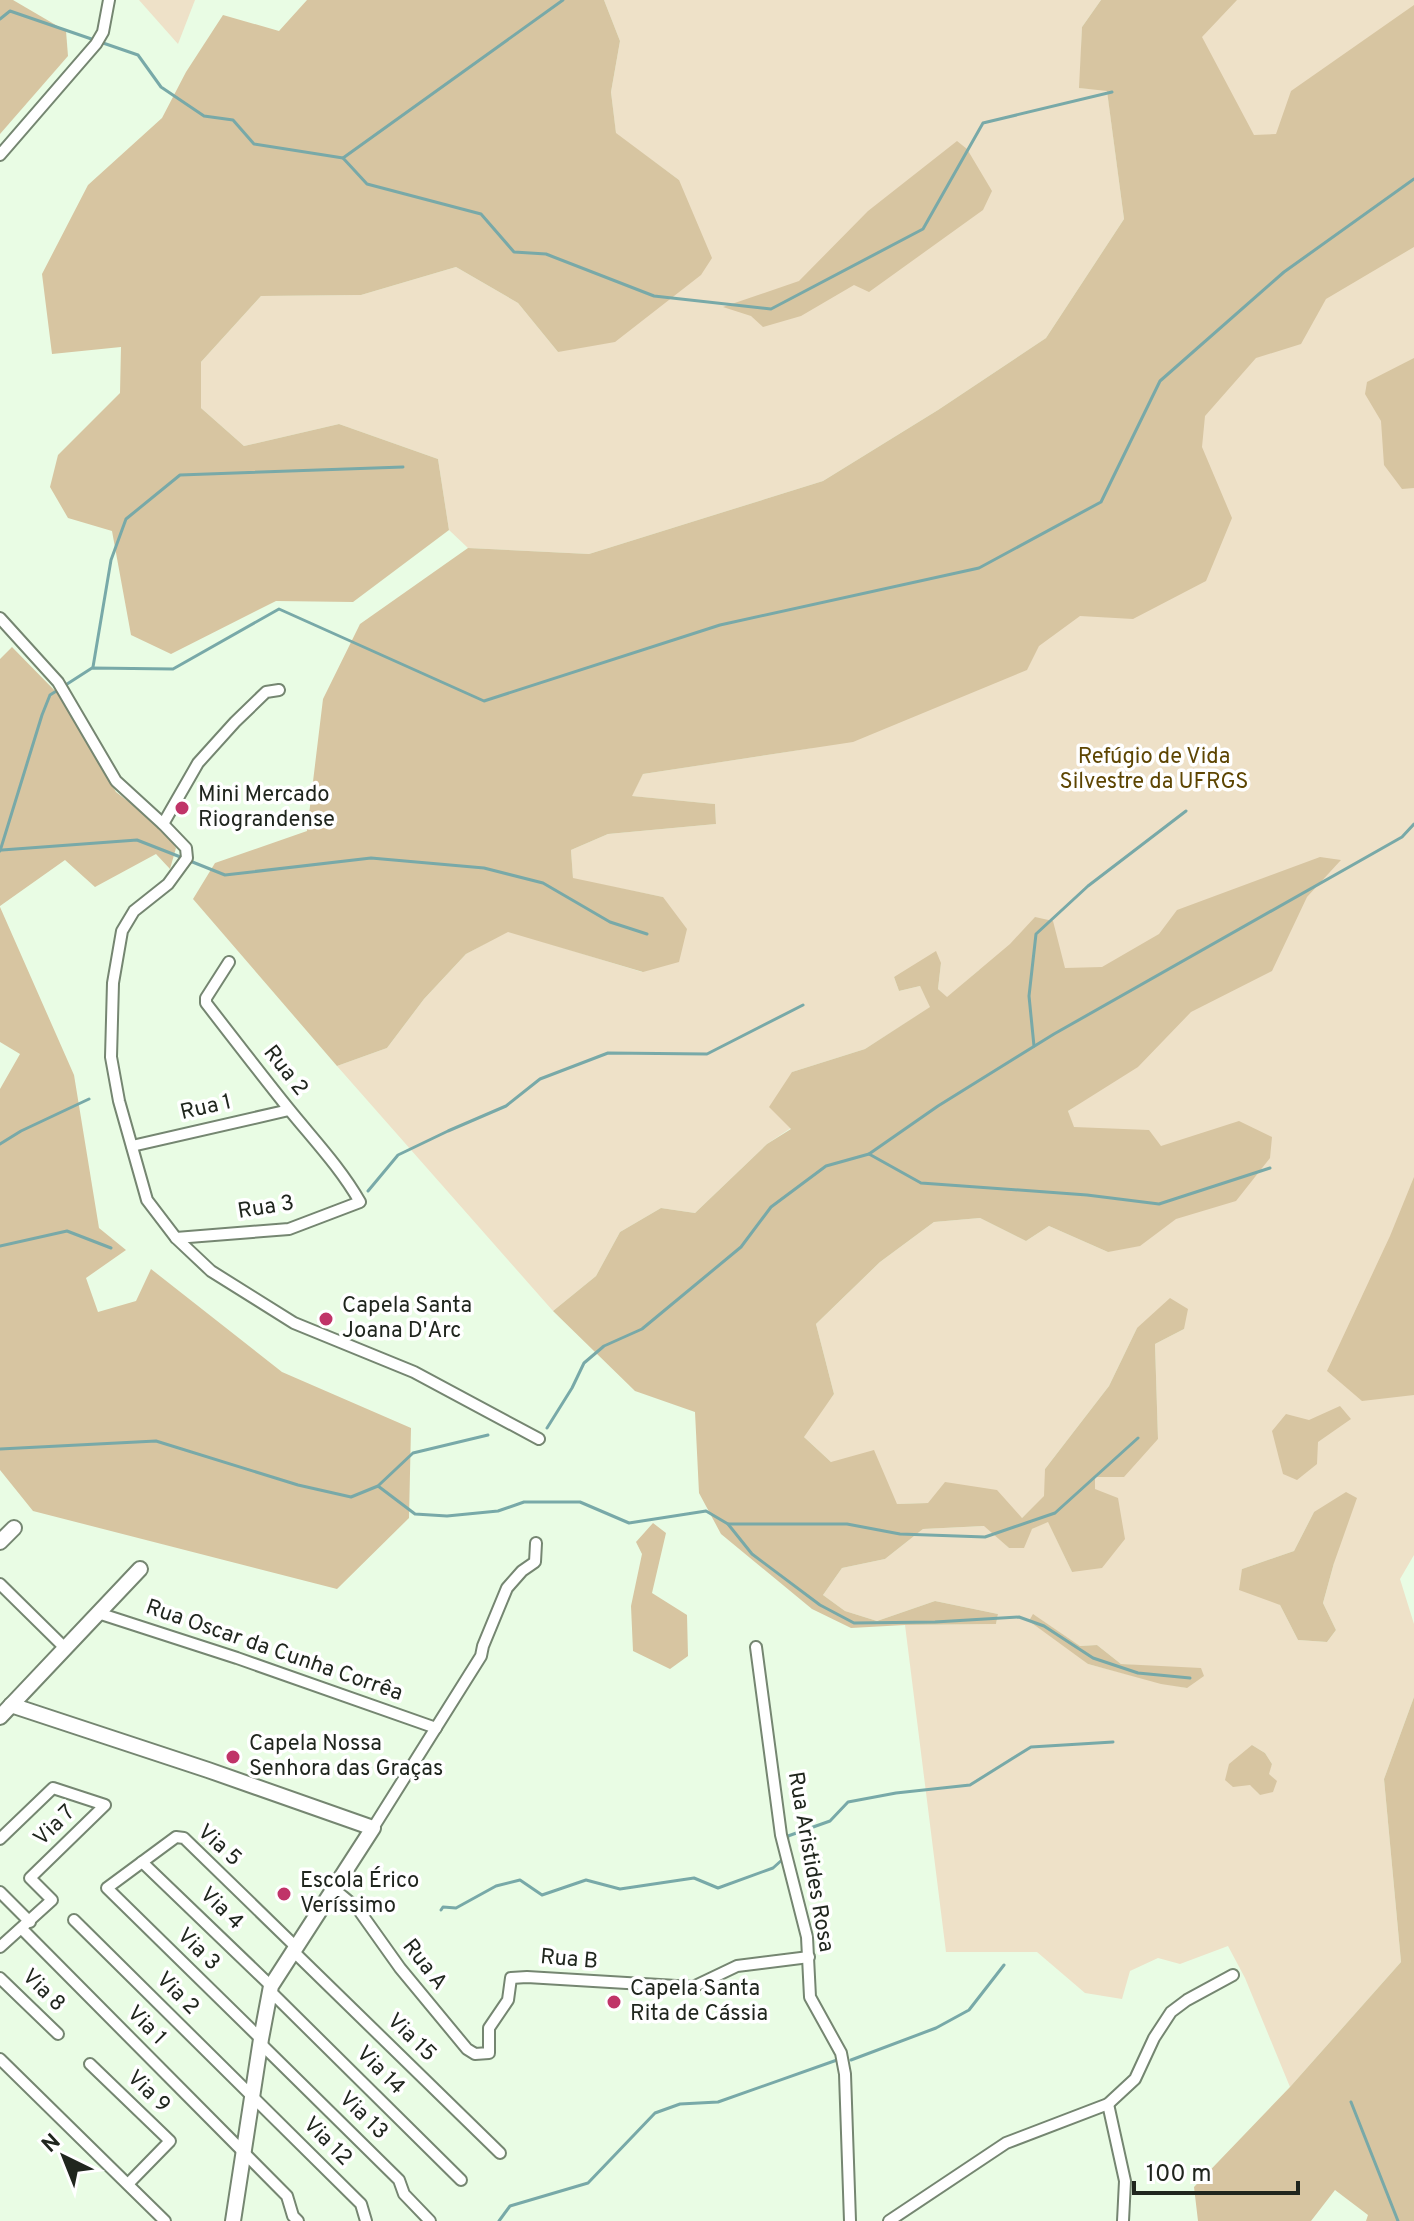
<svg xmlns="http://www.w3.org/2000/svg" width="1414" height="2221" font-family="Overpass,sans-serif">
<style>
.green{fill:#eee1c8;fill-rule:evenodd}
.forest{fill:#d7c5a1}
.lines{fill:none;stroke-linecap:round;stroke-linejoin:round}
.stream{stroke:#78a9a8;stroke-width:3}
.street-casing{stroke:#758671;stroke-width:14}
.secondary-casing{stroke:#758671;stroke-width:18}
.street{stroke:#fff;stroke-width:10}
.secondary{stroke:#fff;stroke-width:14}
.poi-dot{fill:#c03468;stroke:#fff;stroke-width:3}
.labels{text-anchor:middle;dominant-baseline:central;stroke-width:7;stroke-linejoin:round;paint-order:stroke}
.park-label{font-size:22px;fill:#5d4502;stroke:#fff}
.poi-label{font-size:22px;fill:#20261e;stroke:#fff;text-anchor:start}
.street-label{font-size:22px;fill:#20261e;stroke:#fff}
</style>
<rect width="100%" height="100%" fill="#e9fce4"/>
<!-- green -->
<g class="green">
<path d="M139,0H195L178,44Z"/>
<path d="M604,0H1101L1082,27L1080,88L1107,90L1124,219L1046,338L938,410L823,481L589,554L468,548L449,530L438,459L339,424L244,446L201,408V362L261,296L361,295L456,267L518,303L558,352L679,180L616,134L611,92L620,41Z"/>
<path d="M1181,0H1414V1555L1400,1579L1414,1624V1697L1384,1779L1401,1962L1290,2087L1245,1978L1228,1946L1180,1964L1158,1958L1130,1971L1122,1999L1085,1993L1037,1952H946L905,1625L996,1624L998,1614L935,1601L877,1621L845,1611L823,1595L842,1568L885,1559L923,1529L985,1526L1009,1548L1032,1529L1048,1521L1072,1572L1095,1489V1476L1158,1439L1155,1344L1184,1329L1137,1328L1109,1386L1045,1469V1496L1022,1518L929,1503L897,1504L831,1462L803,1436L834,1394L816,1324L880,1262L934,1222L980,1218L1026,1241L1049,1226L1108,1252L1068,1111L1080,1103L979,970L947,998L938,989L941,963L894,977L899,991L920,986L931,1007L865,1049L792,1072L791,1128L767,1144L695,1213L661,1208L620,1232L596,1276L553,1311L337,1066L387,1048L424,999L466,954L508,931L642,972L663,897L573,879L571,850L608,834L716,824L715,804L631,796L643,774L812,748L1101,502ZM1314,1512L1334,1563L1323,1603L1336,1630L1327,1642L1298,1640L1280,1605L1242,1569L1294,1551ZM1034,1615L1080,1646L1097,1645L1121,1664L1159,1667L1187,1688L1161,1683L1088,1664ZM1252,1745L1265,1753L1272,1764L1260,1795L1250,1784Z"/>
</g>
<!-- forest -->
<g class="forest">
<path d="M0,0H13L66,31L68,56L0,134Z"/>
<path d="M307,0H604L620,41L611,92L616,133L679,180L712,258L701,275L615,342L558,352L518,303L456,267L361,295L261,296L201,362V408L244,446L339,424L438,459L449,530L353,602L276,601L171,654L131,635L112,531L68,518L50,487L58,455L120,393L121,347L52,354L42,274L88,185L162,118L186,72L223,15L279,31Z"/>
<path d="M1101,0H1237L1202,37L1254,135L1276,134L1291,91L1414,5V247L1326,299L1301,344L1256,358L1205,416L1202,447L1232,518L1206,581L1133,619L1080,616L1039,646L1027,670L853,742L643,774L632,796L715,804L716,824L608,834L571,850L573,878L663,897L687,929L679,962L643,972L508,932L466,954L424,999L387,1048L337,1066L193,899L215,863L307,831L323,699L360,624L468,548L589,554L823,481L938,410L1046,338L1124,219L1107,91L1079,88L1082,27Z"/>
<path d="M957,141L967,149L992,191L983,210L869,292L854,285L801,316L763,327L751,316L723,307L799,281L868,211Z"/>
<path d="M1414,358V488L1402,489L1384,465L1381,421L1365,394L1367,382Z"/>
<path d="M12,647L60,696L116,792L159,825L176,848L170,869L156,854L95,887L65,860L0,906V659Z"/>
<path d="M1320,857L1341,860L1307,897L1272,971L1191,1012L1138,1067L1068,1111L1074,1127L1149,1130L1161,1146L1239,1121L1272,1137L1270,1158L1236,1201L1176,1219L1140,1246L1108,1252L1049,1226L1026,1241L980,1218L934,1222L880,1262L816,1324L834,1394L804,1437L831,1462L874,1450L897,1504L928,1503L945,1482L997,1490L1022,1518L1044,1496L1045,1469L1109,1386L1137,1328L1170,1298L1188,1309L1184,1329L1155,1344L1158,1439L1124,1477H1095V1489L1118,1498L1125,1539L1102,1568L1072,1572L1048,1522L1032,1529L1024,1548H1009L984,1526L923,1529L885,1559L842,1568L823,1595L845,1611L877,1621L935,1601L998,1614L996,1624L905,1625L851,1628L812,1609L721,1534L699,1493L695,1412L635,1391L553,1311L596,1276L620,1232L661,1208L695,1213L767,1144L791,1129L769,1107L792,1072L865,1049L930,1007L920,986L899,991L894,977L936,951L941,963L938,989L947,997L1010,944L1035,917L1053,921L1065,968L1102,967L1159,934L1177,910Z"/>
<path d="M0,907L74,1075L99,1228L126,1250L86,1278L98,1312L136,1301L151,1269L282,1372L411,1428L409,1518L337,1589L33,1511L0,1470V1089L20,1054L0,1042Z"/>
<path d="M1414,1177V1395L1362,1401L1327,1371L1390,1236Z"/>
<path d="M1340,1406L1351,1419L1318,1442L1317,1464L1297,1480L1283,1474L1272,1431L1286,1414L1309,1420Z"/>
<path d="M1346,1492L1357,1498L1334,1563L1323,1603L1336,1630L1327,1642L1298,1640L1280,1605L1239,1590L1242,1569L1294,1551L1314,1512Z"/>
<path d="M653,1523L666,1533L652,1593L687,1615L688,1656L670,1669L633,1651L631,1606L642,1554L636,1542Z"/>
<path d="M1033,1614L1080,1646L1097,1645L1121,1664L1201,1668L1204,1676L1187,1688L1161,1684L1088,1664L1029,1621Z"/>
<path d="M1414,1697V2221H1366L1368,2215L1335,2190L1311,2221H1198L1194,2187L1290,2087L1401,1962L1384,1779Z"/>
<path d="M1252,1745L1265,1753L1272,1764L1269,1774L1277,1781L1273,1792L1260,1795L1250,1785L1233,1787L1225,1780L1229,1764Z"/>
</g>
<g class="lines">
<!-- stream -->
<g class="stream">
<path d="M0,19L10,11L138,55L161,87L204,116L233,120L254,144L343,158L367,184L481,214L514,252L546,254L654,296L771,309L923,229L983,123L1112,92"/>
<path d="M343,158L563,0"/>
<path d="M93,667L111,560L126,519L180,475L403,467"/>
<path d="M64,686L92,668L173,669L279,609L484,701L720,625L979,568L1101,502L1160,381L1284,272L1414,179"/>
<path d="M2,850L137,840L183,858"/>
<path d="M0,851L42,715L50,695L58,690"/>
<path d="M190,861L225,875L371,858L484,868L543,883L610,922L647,934"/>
<path d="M1034,1046L1029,996L1036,934L1088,886L1186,811"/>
<path d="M0,1144L21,1131L89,1099"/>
<path d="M869,1154L921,1183L1087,1195L1159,1204L1270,1168"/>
<path d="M368,1191L398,1155L448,1131L506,1106L540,1079L608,1053L707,1054L803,1005"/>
<path d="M0,1246L67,1231L111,1248"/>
<path d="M547,1428L572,1388L584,1363L604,1346L642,1329L741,1247L771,1207L826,1166L869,1154L938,1106L1054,1034L1402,837L1414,824"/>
<path d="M0,1449L156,1441L298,1485L351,1497L378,1486L415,1514L447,1516L498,1511L524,1502H580L629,1523L706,1511L728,1524L752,1554L820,1605L854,1623L935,1622L1019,1617L1044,1626L1093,1658L1138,1673L1190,1678"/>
<path d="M379,1485L413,1453L488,1435"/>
<path d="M728,1524H847L900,1534L985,1537L1055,1513L1138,1438"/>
<path d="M787,1844L788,1836L830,1821L848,1802L896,1793L970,1785L1031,1747L1113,1742"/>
<path d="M441,1910L443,1907L456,1908L496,1886L520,1880L542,1895L586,1880L620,1889L694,1878L718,1888L773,1868L783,1859"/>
<path d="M851,2060L936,2028L969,2010L1004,1965"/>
<path d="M1351,2102L1398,2221"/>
<path d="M499,2221L510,2206L588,2183L655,2113L680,2104L718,2102L837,2060"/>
</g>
<!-- street casing -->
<g class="street-casing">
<g id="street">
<path d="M0,155L96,44L103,32L109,0"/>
<path d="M0,618L58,682L116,781L163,824L186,848L187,858L168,884L134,911L122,931L113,983L111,1057L119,1101L147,1200L176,1238L211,1271L294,1323L414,1372L539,1439"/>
<path d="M163,824L198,763L235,722L266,692L279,690"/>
<path d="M132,1146L289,1110"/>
<path d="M176,1238L289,1229L360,1202C340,1167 313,1139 288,1108C260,1073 233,1038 206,1003V998L229,962"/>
<path d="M0,1584L65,1648"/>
<path d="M98,1613L237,1658L436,1728"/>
<path d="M756,1647L781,1835L807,1937L810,1997L841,2053L845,2074L850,2221"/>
<path d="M373,1828L481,1656L483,1646L507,1588L522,1571L535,1562L536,1543"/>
<path d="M0,1839L53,1788L105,1805L30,1878L52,1900L0,1947"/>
<path d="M142,1862L271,1986"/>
<path d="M334,1889L358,1909L400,1968L467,2049L475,2054L489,2053V2028L508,2000L511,1978L527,1977L693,1987L737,1966L809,1957"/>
<path d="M0,1892L30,1922"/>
<path d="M74,1920L361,2204L366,2221"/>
<path d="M22,1929L287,2196L293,2216L298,2221"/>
<path d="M293,1951L500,2153"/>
<path d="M0,1978L58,2034"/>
<path d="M270,1991L461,2180"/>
<path d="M261,2039L107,1888L176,1837L184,1838L296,1947"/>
<path d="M260,2043L399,2180L404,2194L430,2221"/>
<path d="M0,2059L165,2221"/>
<path d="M90,2064L170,2141L128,2184"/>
<path d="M1108,2104L1125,2181L1123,2221"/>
<path d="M889,2221L1006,2143L1108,2104L1135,2079L1154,2038L1171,2012L1187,2000L1233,1975"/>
</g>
</g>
<!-- secondary casing -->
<g class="secondary-casing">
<g id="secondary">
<path d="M0,1542L14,1528"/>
<path d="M11,1705L208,1770L373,1828L271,1986L261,2039L233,2221"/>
<path d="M0,1717L140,1569"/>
</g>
</g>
<!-- street -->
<use href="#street" class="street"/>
<!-- secondary -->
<use href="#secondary" class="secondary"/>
</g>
<!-- markers -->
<g class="poi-dot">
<circle cx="182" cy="808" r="8"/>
<circle cx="326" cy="1319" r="8"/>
<circle cx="233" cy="1757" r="8"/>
<circle cx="284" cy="1894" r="8"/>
<circle cx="614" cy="2002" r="8"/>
</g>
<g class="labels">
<!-- park labels -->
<g class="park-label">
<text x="1154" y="757">Refúgio de Vida<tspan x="1154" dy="25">Silvestre da UFRGS</tspan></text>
</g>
<!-- poi labels -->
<g class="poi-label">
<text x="198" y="795">Mini Mercado<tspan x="198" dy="25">Riograndense</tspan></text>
<text x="342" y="1306">Capela Santa<tspan x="342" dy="25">Joana D'Arc</tspan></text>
<text x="249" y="1744">Capela Nossa<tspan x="249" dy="25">Senhora das Graças</tspan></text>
<text x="300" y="1881">Escola Érico<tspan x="300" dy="25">Veríssimo</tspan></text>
<text x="630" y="1989">Capela Santa<tspan x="630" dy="25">Rita de Cássia</tspan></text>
</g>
<!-- street labels -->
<g class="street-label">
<text transform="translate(285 1071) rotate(52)">Rua 2</text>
<text transform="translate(206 1108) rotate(-13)">Rua 1</text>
<text transform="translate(266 1208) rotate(-9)">Rua 3</text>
<text transform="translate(274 1651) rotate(19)">Rua Oscar da Cunha Corrêa</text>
<text transform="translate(55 1826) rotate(-44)">Via 7</text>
<text transform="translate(219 1846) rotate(42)">Via 5</text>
<text transform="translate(810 1862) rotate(80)">Rua Aristides Rosa</text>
<text transform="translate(221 1909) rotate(44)">Via 4</text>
<text transform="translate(198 1950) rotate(44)">Via 3</text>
<text transform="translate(569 1960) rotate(5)">Rua B</text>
<text transform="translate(424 1965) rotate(52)">Rua A</text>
<text transform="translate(43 1991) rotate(44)">Via 8</text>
<text transform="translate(177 1994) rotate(45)">Via 2</text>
<text transform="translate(146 2026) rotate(45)">Via 1</text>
<text transform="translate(411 2038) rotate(44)">Via 15</text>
<text transform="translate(380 2071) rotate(45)">Via 14</text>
<text transform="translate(148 2092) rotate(44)">Via 9</text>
<text transform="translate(363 2116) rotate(44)">Via 13</text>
<text transform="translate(327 2142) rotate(45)">Via 12</text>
</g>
</g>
<!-- north arrow -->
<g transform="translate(64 2157) rotate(317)" stroke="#ffffff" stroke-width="6" paint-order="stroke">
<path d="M0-6L14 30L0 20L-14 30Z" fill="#20261e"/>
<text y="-12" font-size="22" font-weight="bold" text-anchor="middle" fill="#20261e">N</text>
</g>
<!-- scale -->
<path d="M1134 2181v12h164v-12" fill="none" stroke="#20261e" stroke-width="4"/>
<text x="1146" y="2181" font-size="24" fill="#20261e" stroke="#ffffff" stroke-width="6" paint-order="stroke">100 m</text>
</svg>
